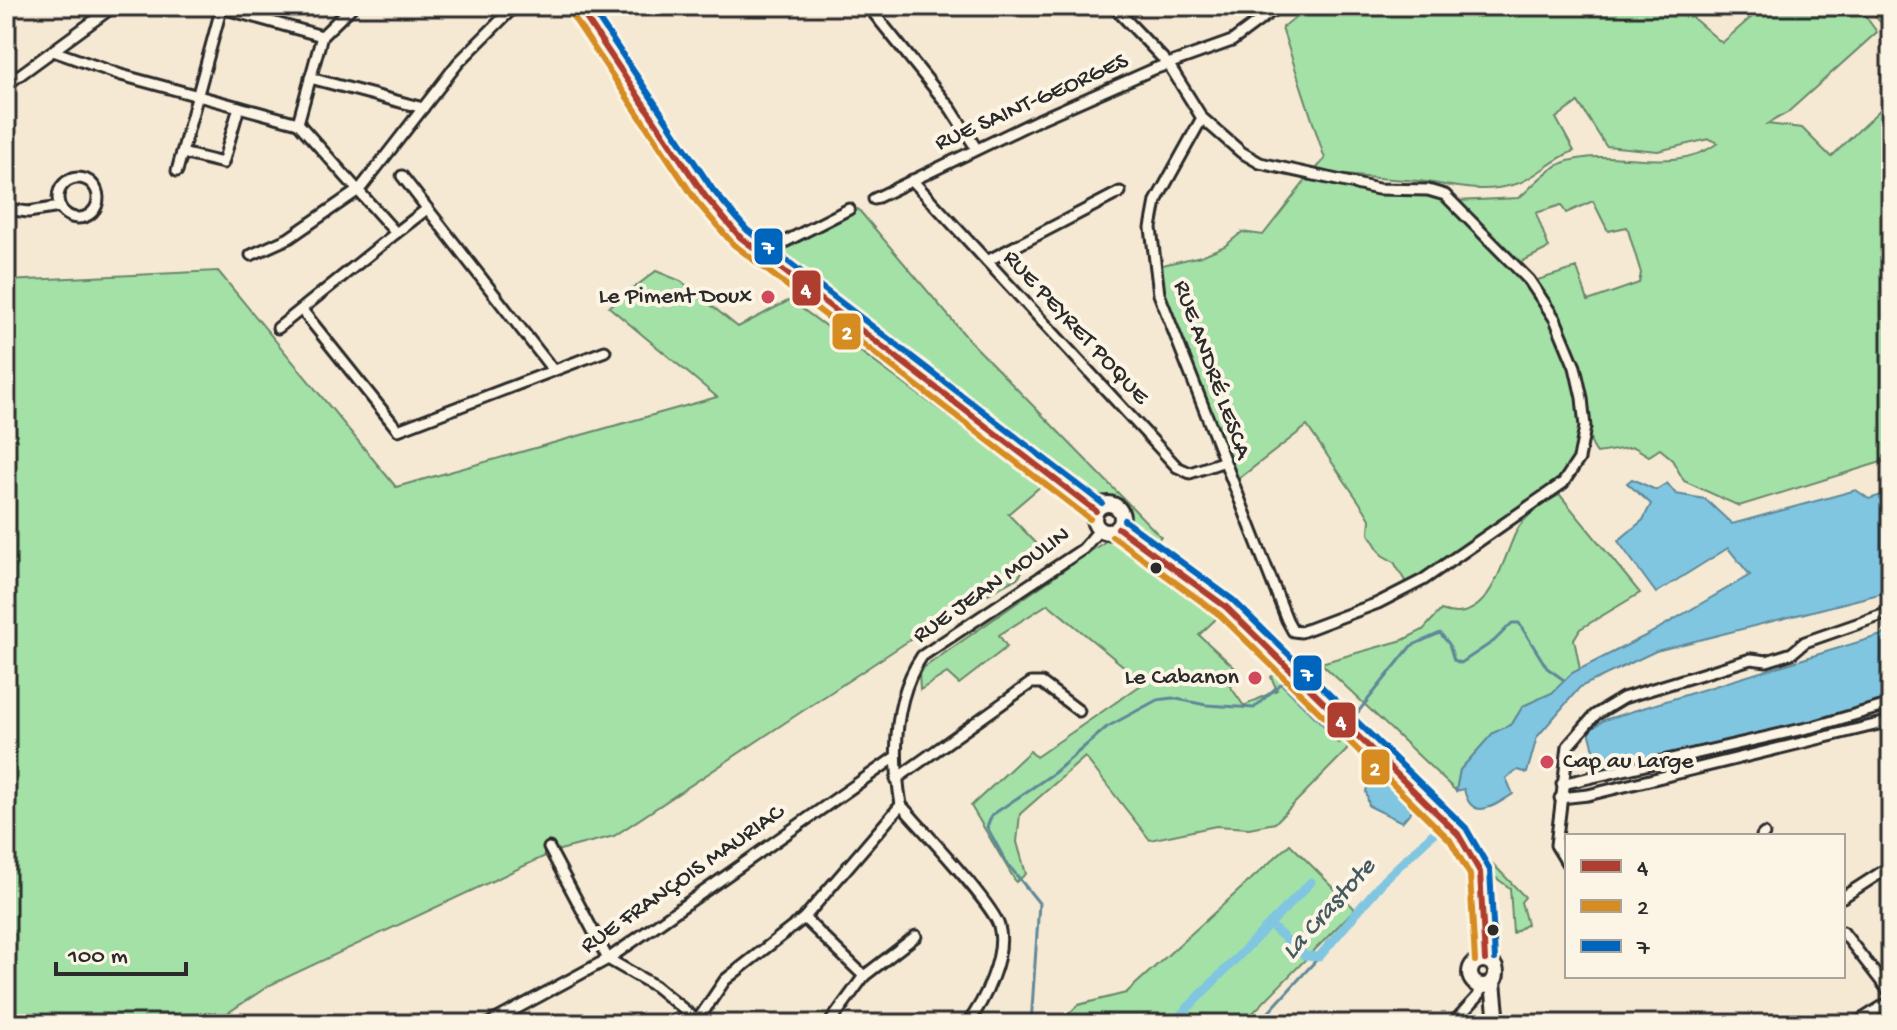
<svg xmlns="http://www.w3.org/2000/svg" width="1897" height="1030" font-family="'Gochi Hand',sans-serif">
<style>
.green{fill:#a4e1a7;stroke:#688669;stroke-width:2}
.water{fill:#80c6e1;stroke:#5e8898;stroke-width:2}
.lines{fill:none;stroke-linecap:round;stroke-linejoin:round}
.stream{stroke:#5e8898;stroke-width:3}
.canal{stroke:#80c6e1;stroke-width:9}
.street-casing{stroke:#2b2b2b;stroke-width:15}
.secondary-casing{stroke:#2b2b2b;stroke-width:20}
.street{stroke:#fcf5e5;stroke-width:9}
.secondary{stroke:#fcf5e5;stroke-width:14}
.bus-1-casing{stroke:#fcf5e5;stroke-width:12}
.bus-2-casing{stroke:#fcf5e5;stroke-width:12}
.bus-3-casing{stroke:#fcf5e5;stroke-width:12}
.bus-1{stroke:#ae3e2f;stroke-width:6}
.bus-2{stroke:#d68c20;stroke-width:6}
.bus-3{stroke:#0065bd;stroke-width:6}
.poi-dot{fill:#d1495b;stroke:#fcf5e5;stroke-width:3}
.bus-dot{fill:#2b2b2b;stroke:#fcf5e5;stroke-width:3}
.labels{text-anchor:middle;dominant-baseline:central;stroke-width:8;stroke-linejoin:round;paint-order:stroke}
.street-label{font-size:24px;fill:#2b2b2b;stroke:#fcf5e5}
.poi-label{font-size:24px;fill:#2b2b2b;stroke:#fcf5e5;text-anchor:end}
.water-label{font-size:26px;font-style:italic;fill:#445a62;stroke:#fcf5e5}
.line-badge{stroke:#fcf5e5;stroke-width:3}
.badge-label{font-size:22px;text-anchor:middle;font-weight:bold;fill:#fff}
</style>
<rect width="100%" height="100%" fill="#f6e9d4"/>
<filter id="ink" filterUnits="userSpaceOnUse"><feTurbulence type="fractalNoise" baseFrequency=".0125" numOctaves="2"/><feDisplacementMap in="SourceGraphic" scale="16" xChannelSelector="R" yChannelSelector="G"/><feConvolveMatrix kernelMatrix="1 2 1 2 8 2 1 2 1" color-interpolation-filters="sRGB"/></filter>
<g filter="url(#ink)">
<!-- green -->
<g class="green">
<path d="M1309,6H1679L1722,43L1764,6H1858L1877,32L1787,113L1767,124L1802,128L1831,157L1891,99V459L1739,506L1684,481L1671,458L1660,449L1649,456L1634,447L1597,453C1585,439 1592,423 1589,406C1579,360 1563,317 1534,281L1577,268L1588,301L1639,283L1641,273L1627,227L1608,231L1593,201L1566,213L1561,205L1536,213L1549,248L1519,263L1457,201L1519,198C1534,185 1548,167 1568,161C1618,147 1672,176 1718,143L1709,139L1658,151L1606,146L1578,102L1556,118L1574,151C1552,159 1534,179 1516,184C1480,195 1452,185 1418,181C1383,178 1349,177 1314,171L1325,159L1282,28Z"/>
<path d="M1868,6H1891V36L1888,32Z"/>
<path d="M1310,175L1445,195L1529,280L1555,319L1575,367L1583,438L1573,472L1409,588L1394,562L1382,555L1369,534L1370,519L1364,509L1307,426L1232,484L1154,267L1201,256L1225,246L1242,232L1263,235Z"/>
<path d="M858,209L969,340L1161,537L1152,543C1147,538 1136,532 1133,525C1121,501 1126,501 1097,494L780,252Z"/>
<path d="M218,271L396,487L717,397L609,307L656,271L681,281L738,327L790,300L1042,485L1008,514L1037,544L1019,577L937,622L614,836L556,851L270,985L211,1024H6V281Z"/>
<path d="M1560,495L1640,593L1580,629L1574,639L1580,669L1552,693L1523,706L1512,724L1493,733L1460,770L1456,791L1321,663L1403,640L1423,630L1441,610C1490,628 1502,559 1517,530C1524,517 1547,500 1560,495Z"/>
<path d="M1110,538L1124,542L1218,617L1199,635L1237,670L1228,683L1244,706L1277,690L1271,677L1278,673L1336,726L1328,735L1338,743L1346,737L1347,750L1275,823L1249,828L1216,826L1150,840L1085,757L1020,814L1017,842L1026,874L1016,882L971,806L1030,751L1036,757L1144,683L1048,604L999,635L1007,647L959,684L947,673L920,690L919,671Z"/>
<path d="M1290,844L1355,909L1242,1024H1058L1078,1005L1126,993Z"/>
<path d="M1490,861L1525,897L1521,902L1527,924L1513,933L1510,888L1496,878L1493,882L1487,864Z"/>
</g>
<!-- water -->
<g class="water">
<path d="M1632,479L1656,490L1667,483L1676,494L1705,499L1732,524L1856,490L1869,499L1891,492V591L1656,651L1580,687L1537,737L1527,773L1518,770L1506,778L1513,794C1493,807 1471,822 1464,789L1456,791L1460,770L1493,733L1512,724L1523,706L1552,693L1572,673L1649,634L1750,575L1728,548L1656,593L1618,541L1643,520L1651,504L1627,483Z"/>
<path d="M1891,632V697L1868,708L1599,769L1589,731L1604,720Z"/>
<path d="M1379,778H1385L1413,809L1402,822L1369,806L1366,791L1369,782Z"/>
</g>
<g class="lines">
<!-- stream -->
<g class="stream">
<path d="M1350,722L1411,646L1440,633L1449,644L1454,660L1461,663L1494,641L1512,623H1519L1547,668L1564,680"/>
<path d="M1031,1024L1039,903L1006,862L987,827L992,815L1054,773L1107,727L1157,700L1172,698L1206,705L1254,708L1281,683L1337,738L1345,728"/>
<path d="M1258,1024L1319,957"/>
</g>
<!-- canal -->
<g class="canal">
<path d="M1270,925L1305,956L1319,957L1384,880L1439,828"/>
<path d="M1172,1024L1311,882"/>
</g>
<!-- street casing -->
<g class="street-casing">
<g id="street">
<path d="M868,6L951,109L976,148"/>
<path d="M1113,6L1169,65L1202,118L1156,201L1151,228L1159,294L1287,620L1293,631L1301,632L1378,603L1423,580L1563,483L1579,459L1585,427L1582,398L1575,367L1555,319L1529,280L1445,195L1428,190L1378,189L1260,163L1241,152L1202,118"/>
<path d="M222,8L322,36"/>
<path d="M56,52L121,75L298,123L396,233L427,209"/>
<path d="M310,78L423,108"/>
<path d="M6,85L114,6"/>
<path d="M298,123L322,36L353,6"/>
<path d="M182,153L223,163L239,107"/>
<path d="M177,171L222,6"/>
<path d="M402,176L553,370"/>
<circle cx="78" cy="198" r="20"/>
<path d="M912,180L1177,467L1190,473L1222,462"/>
<path d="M874,199L1038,120L1154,69L1232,41L1279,6"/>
<path d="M6,209L28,212L60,207"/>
<path d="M251,255L289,238L360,189L458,63L515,6"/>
<path d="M759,255L849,209"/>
<path d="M987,261L1120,192"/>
<path d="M302,310L398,430L605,351"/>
<path d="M278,328L396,233"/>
<path d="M896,779L1031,683H1042L1079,711"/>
<path d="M1562,784L1816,726L1891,704"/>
<path d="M1560,798L1588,795L1891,721"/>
<path d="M901,805C920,827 993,904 999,926C1007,955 984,1002 967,1024"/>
<path d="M1762,836L1764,834"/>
<path d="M549,848L608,959L655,986L699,1022"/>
<path d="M1567,863L1556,845L1568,746L1595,715L1623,698L1751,659L1767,661L1792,653L1805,642L1891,612"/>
<path d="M1843,897L1891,866"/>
<path d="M804,918L864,976"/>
<path d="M1843,932L1891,994"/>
<path d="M488,1024L608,959L894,758"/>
<path d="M695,1024L725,980L804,918L901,805C893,756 893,699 922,656L1083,549L1100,529"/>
<path d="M829,1024L864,976L916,936"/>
<path d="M1452,1024L1478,996L1482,986"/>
<path d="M1854,1024L1891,1001"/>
</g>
</g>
<!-- secondary casing -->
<g class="secondary-casing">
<g id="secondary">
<path d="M578,6L705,196L740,237L1096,511"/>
<circle cx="1108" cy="518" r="14"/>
<path d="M1118,528L1226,607L1458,834L1480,872L1485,960"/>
<circle cx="1483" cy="973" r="13"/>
<path d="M1493,982L1497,1024"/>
</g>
</g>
<!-- street -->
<use href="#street" class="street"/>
<!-- secondary -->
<use href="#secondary" class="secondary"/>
<!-- bus-1 casing -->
<g class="bus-1-casing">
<g id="bus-1">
<path d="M578,6L705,196L740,237L1096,511"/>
<path d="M1118,528L1226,607L1458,834L1480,872L1485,960"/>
</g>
</g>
<!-- bus-2 casing -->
<g class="bus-2-casing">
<g id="bus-2">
<path d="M570,12L697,202L733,244L1090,519"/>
<path d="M1112,536L1220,615L1450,840L1470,875L1475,961"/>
</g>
</g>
<!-- bus-3 casing -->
<g class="bus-3-casing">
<g id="bus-3">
<path d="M590,6L713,190L747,230L1102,503"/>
<path d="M1124,520L1233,600L1466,828L1490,870L1495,959"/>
</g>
</g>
<!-- bus-1 -->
<use href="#bus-1" class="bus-1"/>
<!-- bus-2 -->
<use href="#bus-2" class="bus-2"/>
<!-- bus-3 -->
<use href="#bus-3" class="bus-3"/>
</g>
</g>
<!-- markers -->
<g class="poi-dot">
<circle cx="768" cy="297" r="8"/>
<circle cx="1255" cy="678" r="8"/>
<circle cx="1547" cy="762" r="8"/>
</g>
<g class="bus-dot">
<circle cx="1156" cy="568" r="7"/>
<circle cx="1493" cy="930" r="7"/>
</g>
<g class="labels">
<!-- street labels -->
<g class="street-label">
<text transform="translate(1032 103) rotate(-24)">RUE SAINT-GEORGES</text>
<text transform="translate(1075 328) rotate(47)">RUE PEYRET POQUE</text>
<text transform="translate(1211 370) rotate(70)">RUE ANDRÉ LESCA</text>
<text transform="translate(992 586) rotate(-35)">RUE JEAN MOULIN</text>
<text transform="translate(683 880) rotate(-35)">RUE FRANÇOIS MAURIAC</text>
</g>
<!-- poi labels -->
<g class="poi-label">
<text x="752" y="297">Le Piment Doux</text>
<text x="1239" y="678">Le Cabanon</text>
<text x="1563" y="762" text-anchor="start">Cap au Large</text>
</g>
<!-- water labels -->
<g class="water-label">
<text transform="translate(1330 910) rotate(-48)">La Crastote</text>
</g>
</g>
<g class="line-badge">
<rect x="753" y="227" width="31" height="39" rx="8" fill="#0065bd"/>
<rect x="791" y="269" width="31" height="38" rx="8" fill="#ae3e2f"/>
<rect x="831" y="312" width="31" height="39" rx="8" fill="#d68c20"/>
<rect x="1292" y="654" width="31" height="38" rx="8" fill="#0065bd"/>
<rect x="1326" y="701" width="31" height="38" rx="8" fill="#ae3e2f"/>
<rect x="1360" y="748" width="31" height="38" rx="8" fill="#d68c20"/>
</g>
<g class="badge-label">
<text x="768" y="254">7</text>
<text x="806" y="296">4</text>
<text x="847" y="339">2</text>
<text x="1307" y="681">7</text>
<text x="1341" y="728">4</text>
<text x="1375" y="775">2</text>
</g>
<!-- margin -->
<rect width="1897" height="1030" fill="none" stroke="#fcf5e5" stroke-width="32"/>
<rect x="16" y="16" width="1865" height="998" fill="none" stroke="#2b2b2b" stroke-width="3" filter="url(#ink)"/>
<!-- legend -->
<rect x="1565" y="834" width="280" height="144" fill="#fcf5e5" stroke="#a8a49b" stroke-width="2"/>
<rect x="1581" y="860" width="40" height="12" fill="#ae3e2f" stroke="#a8a49b" stroke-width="2"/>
<text x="1637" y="874" font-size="24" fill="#2b2b2b">4</text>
<rect x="1581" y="900" width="40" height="12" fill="#d68c20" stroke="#a8a49b" stroke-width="2"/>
<text x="1637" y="914" font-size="24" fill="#2b2b2b">2</text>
<rect x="1581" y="940" width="40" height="12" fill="#0065bd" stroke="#a8a49b" stroke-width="2"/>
<text x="1637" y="954" font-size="24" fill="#2b2b2b">7</text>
<!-- scale -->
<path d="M56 962v12h130v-12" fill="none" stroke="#2b2b2b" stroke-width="4"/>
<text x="68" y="962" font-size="24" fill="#2b2b2b" stroke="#fcf5e5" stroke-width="6" paint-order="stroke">100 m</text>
</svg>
